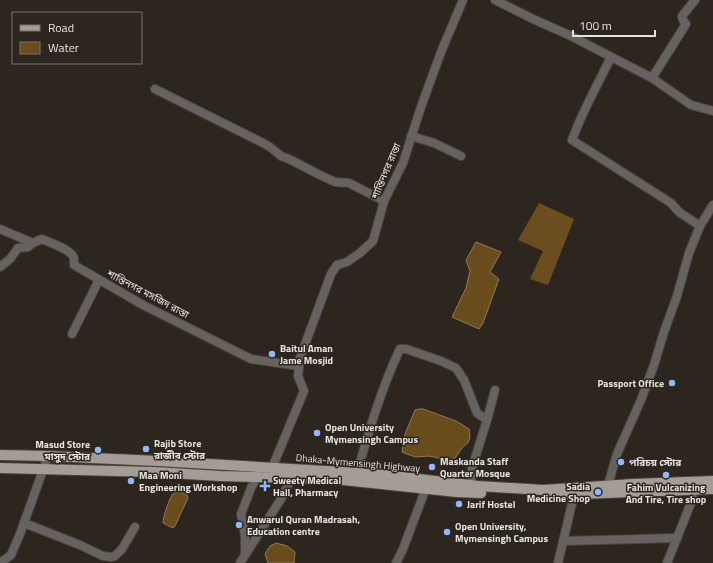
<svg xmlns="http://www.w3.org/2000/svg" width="713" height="563" font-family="'Titillium Web','Noto Sans Bengali',sans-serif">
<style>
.forest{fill:#6c4e1e}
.water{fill:#694c1b;stroke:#8e7955}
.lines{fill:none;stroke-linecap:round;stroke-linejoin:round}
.minor-casing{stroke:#4a443d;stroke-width:10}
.major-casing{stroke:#4a443d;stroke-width:12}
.minor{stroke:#65625f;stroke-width:8}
.major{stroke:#a39d95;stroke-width:10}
.poi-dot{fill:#8abafc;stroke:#2c261f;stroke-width:1.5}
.labels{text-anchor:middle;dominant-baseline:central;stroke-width:3;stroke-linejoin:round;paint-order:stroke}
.street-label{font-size:10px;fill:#e6e3dd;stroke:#2c261f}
.poi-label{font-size:10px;font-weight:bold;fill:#e6e3dd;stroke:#2c261f;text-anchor:start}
</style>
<rect width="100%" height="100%" fill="#2c261f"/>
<!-- forest -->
<path class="forest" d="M539,203L574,219L548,285L530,279L543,251L518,240Z"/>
<!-- water -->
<g class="water">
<path d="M476,242L501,252L490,272L499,279L483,323L479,329L452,317L466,288L470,271L466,260Z"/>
<path d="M419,409H423L456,421L469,429L470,437L468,443C461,447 459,454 454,459L447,460L429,456L415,457L402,452L405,434L415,410Z"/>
<path d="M180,492L187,495L188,498L175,526L173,528L163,523C163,518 169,498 173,494C175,492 177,492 180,492Z"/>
<path d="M276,543L287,546L295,552L294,563H268L265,554L270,546Z"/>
</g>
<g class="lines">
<!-- minor casing -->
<g class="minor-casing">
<g id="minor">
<path d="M495,0L533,19L569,35L652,78L691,105L713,111"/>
<path d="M611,57C598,84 582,112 572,140L671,203L679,212L700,226L713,205"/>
<path d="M652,78L686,24L683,20L682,16L695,0"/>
<path d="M155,89L263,143L270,147L281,156L289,159L318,174L335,182L349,183L384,201"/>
<path d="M411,136L434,143L461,156"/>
<path d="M0,229L33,243L42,239C50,243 71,249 74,258C74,260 74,263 74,265L143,305L251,359L299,366"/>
<path d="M0,267L10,259L18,248L28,247L33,243"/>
<path d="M72,334L99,280"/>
<path d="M487,420L495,390"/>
<path d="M272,468L304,391L298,376L300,358L331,274L337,265L347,262L360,253L373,241L384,201L403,163L421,107L441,52L463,0"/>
<path d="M357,473C369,431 381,389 400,349H406L441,361L456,368L464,380L477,413L487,420L472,468L471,485"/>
<path d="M608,485L617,454L641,400L654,365L664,332L677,296L689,253L700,226"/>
<path d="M24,523L80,545L103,556L111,557L115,556L122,549L135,527"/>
<path d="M563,541L677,538"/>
<path d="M245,554V536L241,514L251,488L257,477"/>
<path d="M0,563L11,555L20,534L48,456"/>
<path d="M240,563L281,499L292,477"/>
<path d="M396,563L403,549L426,488"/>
<path d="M558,563L574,495"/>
<path d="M667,563L693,498"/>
</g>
</g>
<!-- major casing -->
<g class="major-casing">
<g id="major">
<path d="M0,455L48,456L158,461L376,474L478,486L543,490L633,484L713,481"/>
<path d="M0,468L154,472L220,476L334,479L457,492L481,493"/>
<path d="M553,495L713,489"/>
</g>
</g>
<!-- minor -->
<use href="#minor" class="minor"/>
<!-- major -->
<use href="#major" class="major"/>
</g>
<!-- markers -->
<g class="poi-dot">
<circle cx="272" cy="354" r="4"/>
<circle cx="672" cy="383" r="4"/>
<circle cx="317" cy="433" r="4"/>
<circle cx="146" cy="449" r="4"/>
<circle cx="98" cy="450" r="4"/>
<circle cx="621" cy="462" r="4"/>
<circle cx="432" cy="467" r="4"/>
<circle cx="666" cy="475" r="4"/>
<circle cx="131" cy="481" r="4"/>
<path d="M263 480h4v4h4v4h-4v4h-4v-4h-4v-4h4z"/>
<circle cx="598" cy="492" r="4"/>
<circle cx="459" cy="504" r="4"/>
<circle cx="239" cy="525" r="4"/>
<circle cx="447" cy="532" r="4"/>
</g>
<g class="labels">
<!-- street labels -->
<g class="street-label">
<text transform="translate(386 171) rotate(-67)">শান্তিনগর রাস্তা</text>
<text transform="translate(148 294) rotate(28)">শান্তিনগর মসজিদ রাস্তা</text>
<text transform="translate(358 463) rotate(5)">Dhaka-Mymensingh Highway</text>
</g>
<!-- poi labels -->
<g class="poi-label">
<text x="280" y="348">Baitul Aman<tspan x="280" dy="12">Jame Mosjid</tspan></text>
<text x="664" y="383" text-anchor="end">Passport Office</text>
<text x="325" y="427">Open University<tspan x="325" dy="12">Mymensingh Campus</tspan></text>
<text x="154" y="443">Rajib Store<tspan x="154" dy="12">রাজীব স্টোর</tspan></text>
<text x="90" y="444" text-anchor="end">Masud Store<tspan x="90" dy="12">মাসুদ স্টোর</tspan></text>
<text x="440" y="461">Maskanda Staff<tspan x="440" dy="12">Quarter Mosque</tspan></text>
<text x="629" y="462">পরিচয় স্টোর</text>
<text x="139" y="475">Maa Moni<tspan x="139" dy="12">Engineering Workshop</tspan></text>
<text x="273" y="480">Sweety Medical<tspan x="273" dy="12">Hall, Pharmacy</tspan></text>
<text x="590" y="486" text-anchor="end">Sadia<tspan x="590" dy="12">Medicine Shop</tspan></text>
<text x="666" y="487" text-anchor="middle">Fahim Vulcanizing<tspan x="666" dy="12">And Tire, Tire shop</tspan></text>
<text x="467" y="504">Jarif Hostel</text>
<text x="247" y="519">Anwarul Quran Madrasah,<tspan x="247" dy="12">Education centre</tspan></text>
<text x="455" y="526">Open University,<tspan x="455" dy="12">Mymensingh Campus</tspan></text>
</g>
</g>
<!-- legend -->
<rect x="12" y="12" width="130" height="52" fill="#2c261f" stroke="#76726b"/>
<rect x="20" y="25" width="20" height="6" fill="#a39d95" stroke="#76726b"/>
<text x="48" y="32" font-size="12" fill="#e6e3dd">Road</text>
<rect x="20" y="42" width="20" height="12" fill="#694c1b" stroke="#76726b"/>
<text x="48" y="52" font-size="12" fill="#e6e3dd">Water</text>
<!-- scale -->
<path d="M573 30v6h82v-6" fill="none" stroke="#e6e3dd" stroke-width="2"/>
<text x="579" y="30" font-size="12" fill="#e6e3dd" stroke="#2c261f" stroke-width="3" paint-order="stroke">100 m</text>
</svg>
